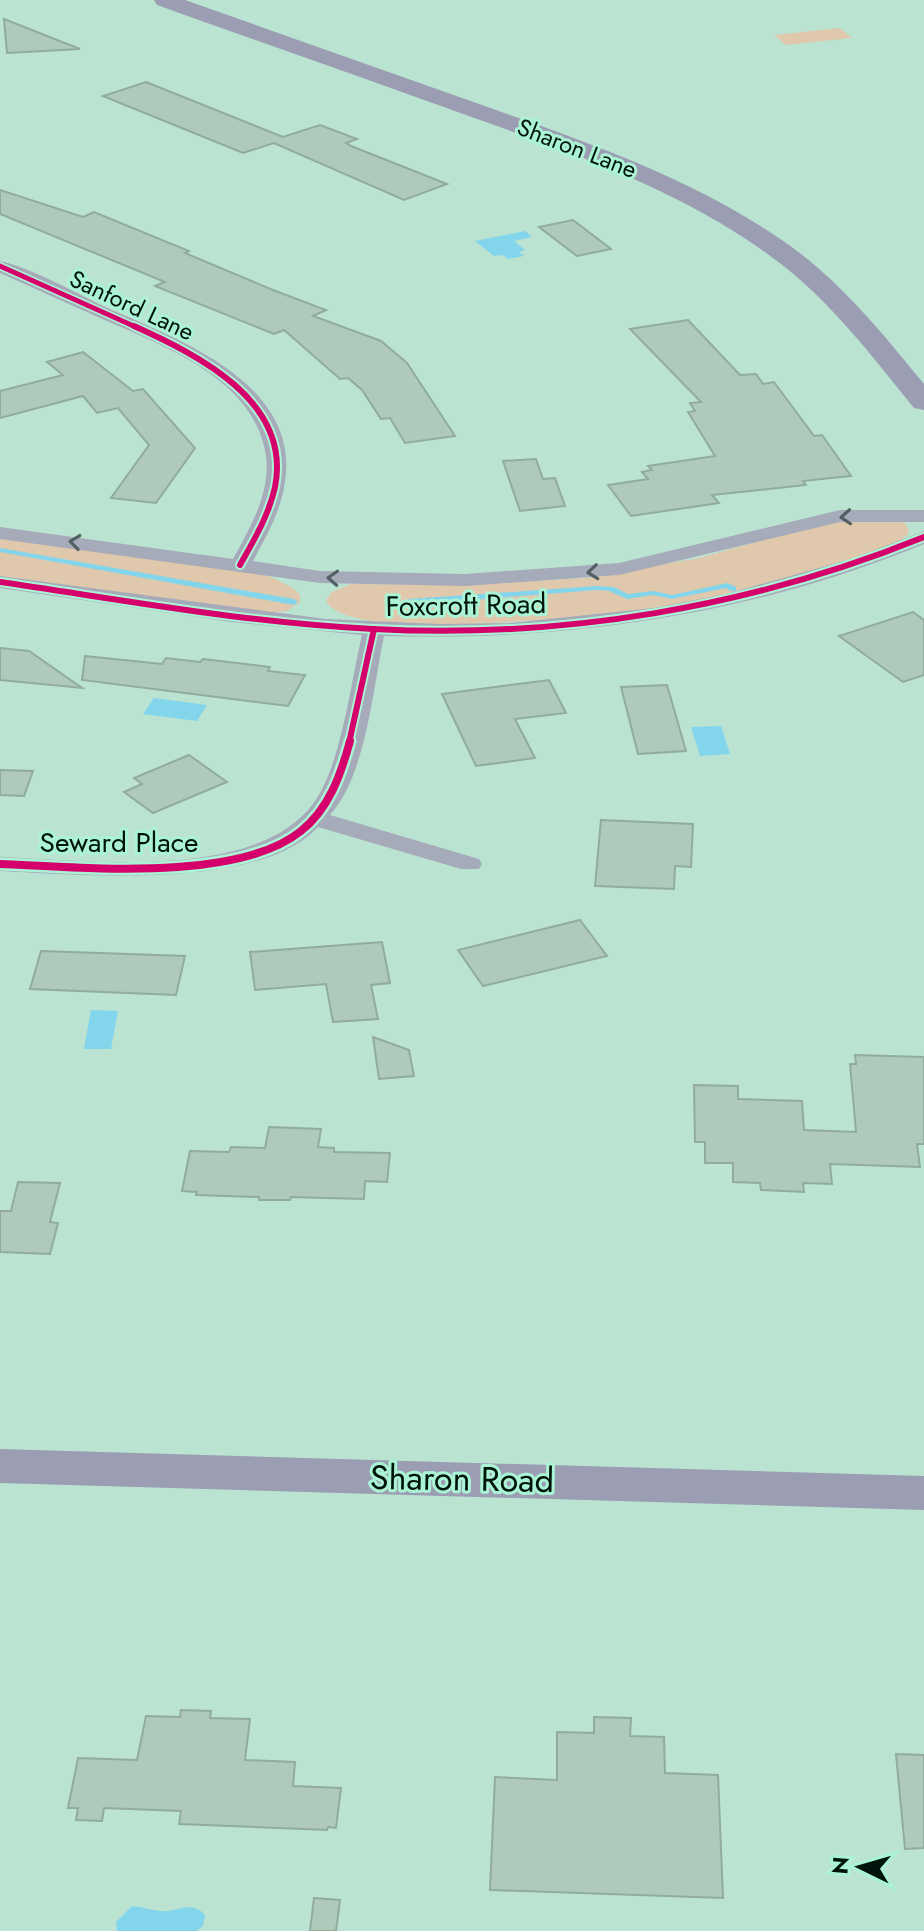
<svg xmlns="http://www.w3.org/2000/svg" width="924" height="1931" font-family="Jost,sans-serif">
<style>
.green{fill:#e0c8ac}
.water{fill:#83d5eb}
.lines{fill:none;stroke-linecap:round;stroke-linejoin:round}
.stream{fill:#83d5eb;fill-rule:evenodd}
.building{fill:#afcaba;stroke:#91ac9c;stroke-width:2}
.minor{fill:#a6abba;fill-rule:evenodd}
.secondary{fill:#9b9eb2;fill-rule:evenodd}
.cycleway-far2-casing{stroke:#aaf4d5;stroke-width:8}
.cycleway-far1-casing{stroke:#aaf4d5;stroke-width:10}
.cycleway-casing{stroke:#aaf4d5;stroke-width:13}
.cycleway-far2{stroke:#d6006c;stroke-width:5}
.cycleway-far1{stroke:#d6006c;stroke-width:6}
.cycleway{stroke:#d6006c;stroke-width:8}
.oneway{stroke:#536063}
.labels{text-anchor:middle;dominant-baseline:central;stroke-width:6;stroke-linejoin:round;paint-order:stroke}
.far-street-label{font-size:24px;fill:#00140c;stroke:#aaf4d5}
.street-label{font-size:28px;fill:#00140c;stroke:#aaf4d5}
.near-street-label{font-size:34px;fill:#00140c;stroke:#aaf4d5}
</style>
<rect width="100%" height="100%" fill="#bbe3d2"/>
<!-- green -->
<g class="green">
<path d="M840,28L852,38L786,45L774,35Z"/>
<path d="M853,519L899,521L906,524L909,532C896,552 837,564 814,570C771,582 728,595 684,603C635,612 342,648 326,600L332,592L351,584L456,585L587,578L699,558L814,526Z"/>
<path d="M0,537L267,575L293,588L300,595V602L287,611L264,613L0,576Z"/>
</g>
<!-- water -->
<g class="water">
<path d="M525,231L532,237L514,241L525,250L519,252L524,256L508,259L503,255L494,256L475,241Z"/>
<path d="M154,698L207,705L197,721L143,714Z"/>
<path d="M721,726L730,754L700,756L691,727Z"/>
<path d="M91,1010L118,1011L111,1049H84Z"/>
<path d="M132,1906C142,1907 151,1910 160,1911C177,1913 191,1899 205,1915L203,1926L196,1931H117L116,1922Z"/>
</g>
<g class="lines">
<!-- stream -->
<g class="stream">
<path d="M0,548L294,599L298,602L294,605L0,552Z"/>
<path d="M727,583L736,587V591H730L726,588L672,599L653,595L627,599L609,591L597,590L409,605L405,602L409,599L597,586L614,587L628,594L653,591L672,595Z"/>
</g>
</g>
<!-- building -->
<g class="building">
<path d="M4,19L80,49L7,53Z"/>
<path d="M146,82L283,137L320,125L357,139L346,143L351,146L447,184L404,200L274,143L243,153L103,96Z"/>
<path d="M0,190L83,217L94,212L189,251L185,253L273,290L326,310L313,316L381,341L407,363L455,436L405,443L390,418L381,419L362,390L348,378L340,379L284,330L274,334L155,286L165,282L0,214Z"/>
<path d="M573,220L611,249L577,256L539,227Z"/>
<path d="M688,320L740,375L756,374L763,384L774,382L814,436L822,435L851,476L803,481L806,485L712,495L719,503L631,516L608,485L648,479L642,472L652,470L648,466L715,456L688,412L695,411L690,403L701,402L630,329Z"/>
<path d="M83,352L133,391L143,389L195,448L156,503L111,498L149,445L118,408L97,413L83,396L0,418V391L63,375L47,362Z"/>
<path d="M536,459L543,479L555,478L565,506L520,511L503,461Z"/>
<path d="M913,612L924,620V675L903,682L839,636Z"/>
<path d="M0,648L29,651L82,688L0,680Z"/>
<path d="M85,656L162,664L166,658L200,662L203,659L270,667L268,671L305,675L288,706L82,680Z"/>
<path d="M549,680L566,713L515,719L535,758L476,766L442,694Z"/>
<path d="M667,685L686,751L638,754L621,687Z"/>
<path d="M189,755L227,782L153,813L124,792L142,784L134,778Z"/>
<path d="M0,770L33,771L24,796L0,795Z"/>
<path d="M601,820L693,824L691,867L675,866L674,889L595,886Z"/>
<path d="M580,920L607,956L483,986L458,950Z"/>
<path d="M382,942L390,983L371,985L378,1019L333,1022L326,984L255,990L250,952Z"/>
<path d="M41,951L185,956L176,995L30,989Z"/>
<path d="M373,1037L409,1050L414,1076L379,1079Z"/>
<path d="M855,1055L924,1057V1144H917L920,1167L830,1164L832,1184L803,1183L804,1192L761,1190L760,1183L733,1182V1163H705V1142H695L694,1085L738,1086V1099L802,1101L804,1130L856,1132L850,1064H856Z"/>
<path d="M269,1127L321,1129L318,1147L334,1148V1152L390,1153L387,1182L365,1181L364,1199L291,1197L290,1200H259V1197L196,1195L197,1192L182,1191L190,1151L229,1152L231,1147L265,1148Z"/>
<path d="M18,1182L60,1183L50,1222L58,1223L50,1254L0,1252V1211H11Z"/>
<path d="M181,1710L211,1711L210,1718L250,1719L245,1760L295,1762L293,1786L341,1788L336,1828L328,1827L327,1830L179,1824L181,1811L104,1808L102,1821L76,1820L78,1808H68L78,1758L137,1760L146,1716L180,1717Z"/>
<path d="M594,1717L631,1718L630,1736L664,1737L665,1773L718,1775L723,1898L490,1890L495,1777L557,1780V1732L594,1733Z"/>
<path d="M896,1754L924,1755V1848L905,1849Z"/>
<path d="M314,1898L340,1900L336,1931H310Z"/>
</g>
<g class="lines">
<!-- minor -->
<g class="minor">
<path d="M0,261C38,270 76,294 112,310C183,341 300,385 285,482C281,511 266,537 253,561L320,571L465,574L619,563L840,510H924V522H840L619,575L465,586L320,583L0,539V527L233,559C250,528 271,492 266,456C254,374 154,343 89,313C59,300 30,286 0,273Z"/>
<path d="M924,531V544C752,615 569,641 384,636C373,688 366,776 330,815L479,859L482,864L479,869H461L318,827C259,891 81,875 0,871V857C87,860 254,882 313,804C341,767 351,681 362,635L232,622L0,588V576L326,619L440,624L510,623L654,608L726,594L854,558Z"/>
</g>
<!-- secondary -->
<g class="secondary">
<path d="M154,0H185C284,35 383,70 482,105C589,143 696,179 789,245C842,283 883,334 924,384V410L914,408C871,355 829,299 773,258C682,190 572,153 466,115C363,78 260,42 157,5Z"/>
<path d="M0,1449L924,1476V1510L0,1483Z"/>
</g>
<!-- cycleway-far2 casing -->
<g class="cycleway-far2-casing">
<path id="cycleway-far2" d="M0,266L138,328"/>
</g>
<!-- cycleway-far1 casing -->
<g class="cycleway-far1-casing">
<g id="cycleway-far1">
<path d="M134,326C198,355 292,401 275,487C269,515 254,540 240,565"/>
<path d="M0,582C124,600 248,623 373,629C562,639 749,608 924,537"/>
<path d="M349,743L374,629"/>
</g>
</g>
<!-- cycleway casing -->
<g class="cycleway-casing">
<path id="cycleway" d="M0,864C79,867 237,883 301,831C329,809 341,774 350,741"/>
</g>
<!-- cycleway-far2 -->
<use href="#cycleway-far2" class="cycleway-far2"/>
<!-- cycleway-far1 -->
<use href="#cycleway-far1" class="cycleway-far1"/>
<!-- cycleway -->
<use href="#cycleway" class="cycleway"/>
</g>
<!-- one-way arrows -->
<defs><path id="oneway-chevron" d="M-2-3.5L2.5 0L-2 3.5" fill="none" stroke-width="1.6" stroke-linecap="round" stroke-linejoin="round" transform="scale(2)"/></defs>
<g class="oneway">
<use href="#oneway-chevron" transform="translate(846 517) rotate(176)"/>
<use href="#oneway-chevron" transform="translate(75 542) rotate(-173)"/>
<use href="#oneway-chevron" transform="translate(593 572) rotate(174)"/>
<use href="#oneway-chevron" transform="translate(333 578) rotate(-177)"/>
</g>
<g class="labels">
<!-- far-street labels -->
<g class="far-street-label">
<text transform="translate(577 148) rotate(21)">Sharon Lane</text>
<text transform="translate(132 305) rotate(25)">Sanford Lane</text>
</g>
<!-- street labels -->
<g class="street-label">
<text transform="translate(466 605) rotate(-1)">Foxcroft Road</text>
<text x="119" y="842">Seward Place</text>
</g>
<!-- near-street labels -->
<g class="near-street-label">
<text transform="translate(462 1479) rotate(1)">Sharon Road</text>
</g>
</g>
<!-- north arrow -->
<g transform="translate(860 1867) rotate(275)" stroke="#aaf4d5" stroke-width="6" paint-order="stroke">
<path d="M0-6L14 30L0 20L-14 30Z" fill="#00140c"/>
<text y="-12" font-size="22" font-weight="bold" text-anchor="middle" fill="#00140c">N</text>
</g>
</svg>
